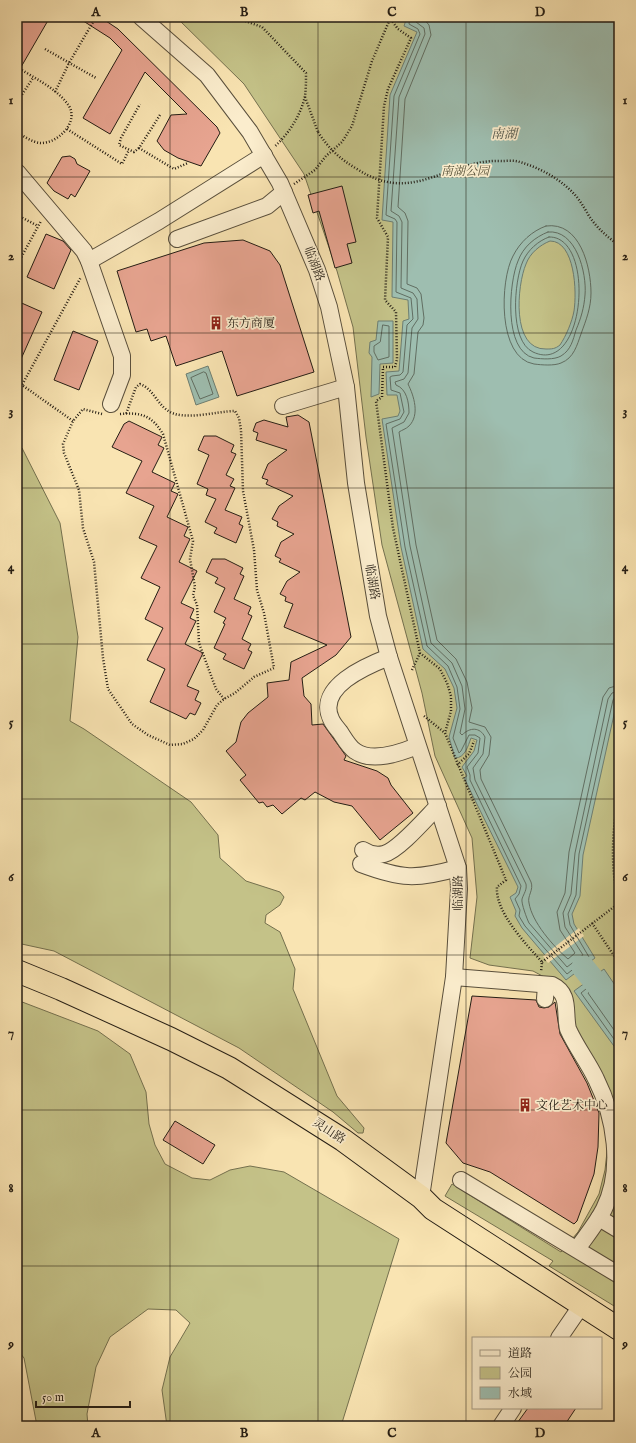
<svg xmlns="http://www.w3.org/2000/svg" width="636" height="1443" font-family="'IM FELL English','Noto Serif SC',serif">
<style>
.green{fill:#c4c288;stroke:#74704e}
.water{fill:#9ebeb0;stroke:#6d7e72;fill-rule:evenodd}
.pier{fill:#f9e4b2}
.lines{fill:none;stroke-linecap:round;stroke-linejoin:round}
.shore{stroke:#616e62;stroke-width:1}
.river{stroke:#9ebeb0;stroke-width:23}
.building{fill:#e7a490;stroke:#241d14}
.minor-casing{stroke:#594f3c;stroke-width:18}
.highway-casing{stroke:#241d14;stroke-width:24}
.path{stroke:#241d14;stroke-width:2.5;stroke-dasharray:1 2;stroke-linecap:butt}
.minor{stroke:#fbedcd;stroke-width:16}
.highway{stroke:#f9e4b2;stroke-width:22}
.path-bridge{stroke:#241d14;stroke-width:2.5;stroke-dasharray:1 2;stroke-linecap:butt}
.grid{fill:none;stroke:#241d14;stroke-width:1;stroke-opacity:0.55}
.labels{text-anchor:middle;dominant-baseline:central;stroke-width:3.5;stroke-linejoin:round;paint-order:stroke}
.park-label{font-size:12px;font-style:italic;fill:#544f37;stroke:#fbedcd}
.street-label{font-size:12px;fill:#241d14;stroke:#fbedcd}
.poi-label{font-size:12px;fill:#241d14;stroke:#fbedcd;text-anchor:start}
.water-label{font-size:13px;font-style:italic;fill:#4f554b;stroke:#fbedcd}
.neatline{fill:none;stroke:#241d14;stroke-width:1.5}
.grid-label{font-size:13px;text-anchor:middle;font-weight:bold;fill:#241d14}
</style>
<rect width="100%" height="100%" fill="#f9e4b2"/>
<filter id="stains"><feTurbulence type="fractalNoise" baseFrequency=".005" numOctaves="4"/><feColorMatrix values="0 0 0 0 .2 0 0 0 0 .09 0 0 0 0 .02 0 0 0 .5 -.17"/></filter>
<radialGradient id="worn" r=".72"><stop offset=".6" stop-color="#630" stop-opacity="0"/><stop offset="1" stop-color="#630" stop-opacity=".3"/></radialGradient>
<!-- green -->
<g class="green">
<path d="M176,17H619V1309L549,1266L553,1261L445,1196L452,1184L561,1252L578,1232L599,1194L605,1170L612,1106L569,1023L563,987L533,971L489,965L470,958L477,897L472,838L435,756L422,693L382,545L366,437L353,327L337,271L304,174L244,84Z"/>
<path d="M17,443L22,448L60,523L78,637L70,721L84,729L191,802L218,835L220,858L246,881L280,892L284,897L280,905L266,915L265,923L280,932L295,969L293,989L337,1096L364,1128L363,1133H358L333,1112L239,1048L54,951L17,943Z"/>
<path d="M17,1000L98,1031L130,1054L146,1092L149,1124L155,1145L165,1164L192,1178L210,1180L230,1170L250,1166L284,1172L399,1239L341,1426H167L162,1390L170,1357L190,1323L176,1310L148,1309L110,1337L96,1367L87,1414L88,1426H37L24,1358L17,1349Z"/>
</g>
<!-- water -->
<g class="water">
<path d="M407,17H619V692L583,855L580,896L572,914L574,924L595,958L566,980L522,928L515,916L516,911L510,897L516,893L518,887L464,778L467,776L462,767L474,751L477,740L471,738C468,746 465,758 455,758L449,737L457,708L454,688L445,669L423,649L401,547L382,419L398,416L400,411L397,395H387L386,372L399,371L403,321L409,319L408,300L392,297L393,222L382,220L390,95L417,32L404,26ZM550,241C575,241 577,292 574,311C572,322 566,336 560,345C555,349 552,349 546,349C511,350 517,285 526,264C530,253 540,245 550,241Z"/>
<path d="M378,321H393V363L380,364L379,394L371,397L372,357L369,353L370,342L376,340Z"/>
<path d="M208,366L219,397L196,405L186,374Z"/>
<path d="M604,969L619,991V1053L574,991Z"/>
</g>
<!-- pier -->
<path class="pier" d="M579,928L584,936L548,963L543,956Z"/>
<g class="lines">
<!-- shore -->
<g class="shore">
<path d="M410,17L409,24L418,29L420,34L394,96L386,215L395,219L397,222L396,292L411,298L413,319L407,325L403,372L400,375L392,376L390,377L391,390L400,393L404,412L400,419L386,424L405,547L427,646L448,666L457,687L460,709L453,738L459,753L461,751L469,735H475L480,738L478,753L467,767L470,775V780L521,886L519,894L515,899L520,910L519,916L525,926L567,974L589,957L570,925L568,914L576,895L579,854L613,700L615,697L619,696"/>
<path d="M415,17L416,22L424,28L425,34L399,97L391,211L399,216L402,222L401,288L413,293L417,299L418,319L412,328L408,373L404,379L395,382L396,385C407,389 409,403 409,413L404,422L392,428L410,546L431,643L452,663L462,686L465,709L460,733L462,735C470,727 480,727 485,737L483,754L473,768L475,780L526,884C527,890 524,893 522,899C521,903 527,919 529,923L567,967L583,955L565,927L563,913L571,894L575,853L608,699L612,693L619,691"/>
<path d="M422,17L429,25L431,35L405,99L398,207L405,213L408,221L407,284L417,288L421,294L424,318L423,325L418,332L414,374L408,384C414,396 420,415 409,426C406,429 402,430 399,432L416,545L437,640L456,659L467,682L472,708L469,722L485,727L491,737L489,755L480,770L481,779L531,882C534,890 527,896 529,903C532,922 553,946 568,959L575,953L560,930L557,912L565,893L569,852L603,697L609,688L619,685"/>
<path d="M546,226C580,221 591,267 591,293C591,308 586,320 581,334C577,345 574,358 561,363C554,366 542,365 534,364C497,358 500,280 513,256C520,242 532,231 546,226Z"/>
<path d="M548,232C576,229 587,273 585,295C584,308 581,318 576,330C573,340 571,350 561,356C554,360 542,359 534,358C503,351 509,282 518,261C523,247 535,237 548,232Z"/>
<path d="M549,237C596,235 586,377 533,352C509,341 514,281 523,261C528,250 538,241 549,237Z"/>
<path d="M383,325L389,326V357L378,360L374,352V346L380,342Z"/>
<path d="M204,372L206,373L213,394L200,399L191,378Z"/>
<path d="M619,993L614,992L602,976L581,993L619,1046"/>
<path d="M619,998L611,996L601,983L588,993L619,1037"/>
<path d="M619,1004L609,1001L601,992L596,994L619,1027"/>
</g>
<!-- river -->
<path class="river" d="M583,967L619,1012"/>
</g>
<!-- building -->
<g class="building">
<path d="M17,17H50L17,74Z"/>
<path d="M77,17H100L118,29L217,127L220,133L201,166L178,158L164,150L157,141L171,115L187,114L145,72L110,134L83,118L122,50L110,38Z"/>
<path d="M70,156L75,159L77,164L90,171L75,197L71,194L68,199L54,191L47,183L62,157Z"/>
<path d="M342,186L356,242L347,244L352,263L335,268L319,211L313,213L308,195Z"/>
<path d="M46,234L63,241L71,250L54,289L27,277Z"/>
<path d="M243,240L270,251L280,265L314,372L237,396L222,351L176,366L166,336L151,341L147,329L136,332L117,271L204,243Z"/>
<path d="M17,301L42,312L17,368Z"/>
<path d="M73,331L98,341L79,390L54,380Z"/>
<path d="M298,415L309,422L351,637L336,655L302,678L304,696L311,704L312,725L323,724L346,756L344,760L377,771L388,778L391,785L413,813L380,840L352,806L334,802L315,792L305,800L301,798L282,814L273,805L267,807L263,802L259,803L240,780L246,775L226,751L236,742L241,722L248,713L268,697L267,683L289,680L291,662L327,645L284,627L293,604L285,601L286,597L280,594L287,581L300,572L279,562L281,559L275,556L281,542L294,534L277,526L278,522L272,519L279,506L293,496L266,484L268,480L262,478L268,464L287,450L256,440L258,433L253,431L256,423L264,420L288,427L286,417Z"/>
<path d="M129,421L162,437L158,445L164,448L152,472L175,483L171,491L178,494L167,517L188,527L184,536L190,539L179,562L197,571L181,603L194,609L190,618L196,621L185,644L203,653L187,686L199,691L195,700L201,703L195,715L190,713L186,719L150,702L165,669L147,660L163,628L145,619L160,587L141,578L157,546L139,538L154,506L126,493L142,461L112,447L124,424Z"/>
<path d="M204,436H216L234,445L231,452L236,454L226,475L234,479L230,486L235,488L225,510L242,517L239,524L243,526L236,543L214,533L217,528L205,522L216,499L206,495L208,489L197,484L209,455L198,450Z"/>
<path d="M212,559H225L243,568L240,574L244,576L234,599L251,607L248,614L252,616L242,639L251,644L248,650L252,652L244,669L223,659L226,654L214,648L225,624L223,623L226,618L214,612L225,588L215,583L218,578L206,572Z"/>
<path d="M472,996L536,1000L539,1007L544,1008L549,1007L555,1002L560,1034L587,1083L599,1113L598,1147L594,1174L577,1221L574,1224L490,1172L463,1163L446,1143Z"/>
<path d="M175,1121L215,1145L203,1164L163,1140Z"/>
<path d="M528,1408H576L564,1426H515Z"/>
</g>
<g class="lines">
<!-- minor casing -->
<g class="minor-casing">
<g id="minor">
<path d="M141,17L207,75L250,132L280,183L317,270L329,307L346,387L356,483L378,616L389,657L458,868L459,889L454,977L421,1197"/>
<path d="M17,172L84,251L89,261L122,356V375L111,404"/>
<path d="M177,239L267,206L284,192"/>
<path d="M89,261L159,221L264,155"/>
<path d="M283,406L346,387"/>
<path d="M389,657C366,666 316,687 331,719C333,724 337,728 340,732C344,738 349,747 355,751C372,763 400,753 417,746"/>
<path d="M363,850C369,854 376,856 384,854C399,850 427,817 438,806"/>
<path d="M361,864C401,879 416,880 458,868"/>
<path d="M454,977L552,985C571,994 564,1012 568,1029C576,1047 588,1062 596,1079C615,1117 624,1169 604,1209C597,1223 586,1236 577,1249"/>
<path d="M545,999L546,985"/>
<path d="M461,1180L619,1275"/>
<path d="M599,1218L619,1230"/>
<path d="M559,1338L581,1306"/>
<path d="M501,1426L513,1408"/>
</g>
</g>
<!-- highway casing -->
<g class="highway-casing">
<path id="highway" d="M17,971L61,989L171,1039L229,1068L343,1140L421,1197L433,1209L619,1329"/>
</g>
<!-- path -->
<g class="path">
<path d="M234,17L262,27L306,73C306,81 306,89 305,96C301,115 288,135 274,147"/>
<path d="M389,17L398,29L411,38L388,89L384,106L377,218L388,237L385,300L396,312L397,359L395,367H383L382,397L376,401L393,528L420,653L440,669L447,683L451,696V711L445,733L506,880L497,887C495,912 526,944 542,962L541,972"/>
<path d="M170,21L172,17"/>
<path d="M45,49L96,78"/>
<path d="M17,67C34,78 58,89 69,106C79,123 57,144 40,143C32,142 23,136 17,132"/>
<path d="M55,92L69,63L96,17"/>
<path d="M305,97L318,132"/>
<path d="M17,102L33,78"/>
<path d="M160,115L139,148L174,169L188,163"/>
<path d="M67,129L122,164L129,150"/>
<path d="M139,148L134,152L119,145L121,138L140,104"/>
<path d="M294,184L315,170L326,156L342,142L352,126L372,61L390,19"/>
<path d="M17,215L38,226"/>
<path d="M17,265L41,221"/>
<path d="M102,414L83,409L73,421L63,444L64,453L79,490L83,528L94,562L103,658L108,689L132,724L148,735L170,745L183,744L194,739L203,730L217,705L224,699L235,693L254,677L274,668L264,613L257,590L254,550L243,491L241,430L239,418L235,411C217,411 182,422 167,410C156,402 153,389 140,384L136,387L126,414"/>
<path d="M120,414C142,412 152,416 163,434L193,541L190,559L195,587L193,595L197,605L199,643L216,689L224,699"/>
<path d="M73,421L22,385L81,277"/>
<path d="M412,670L420,653"/>
<path d="M424,716L445,733"/>
<path d="M457,765L469,754L474,741"/>
<path d="M592,923L619,963"/>
<path d="M542,962L619,903C610,867 612,831 619,794"/>
</g>
<!-- minor -->
<use href="#minor" class="minor"/>
<!-- highway -->
<use href="#highway" class="highway"/>
<!-- path-bridge -->
<path class="path-bridge" d="M318,132C329,149 340,159 357,169C414,206 446,159 501,161C507,161 514,160 520,162C540,168 561,179 576,196C581,202 585,209 589,216C597,228 607,237 619,245"/>
</g>
<!-- grid -->
<path class="grid" d="M170,17V1426M318,17V1426M466,17V1426M17,177H619M17,333H619M17,488H619M17,644H619M17,799H619M17,955H619M17,1110H619M17,1266H619"/>
<!-- icons -->
<defs>
<g id="building-bare" transform="scale(1.08)"><path d="M-4-6H4V6H1V3H-1V6H-4ZM-2.5-4.3h1.7v1.8h-1.7ZM.8-4.3h1.7v1.8H.8ZM-2.5-1h1.7V.8h-1.7ZM.8-1h1.7V.8H.8Z" fill="#8f2418" stroke="#fbedcd" stroke-width="2.5" paint-order="stroke"/></g>
</defs>
<g fill-rule="evenodd">
<use href="#building-bare" x="216" y="323"/>
<use href="#building-bare" x="525" y="1105"/>
</g>
<g class="labels">
<!-- park labels -->
<g class="park-label">
<text x="465" y="171">南湖公园</text>
</g>
<!-- street labels -->
<g class="street-label">
<text transform="translate(314 264) rotate(69)">临湖路</text>
<text transform="translate(372 582) rotate(80)">临湖路</text>
<text transform="translate(458 893) rotate(-90)">临湖路</text>
<text transform="translate(329 1131) rotate(33)">灵山路</text>
</g>
<!-- poi labels -->
<g class="poi-label">
<text x="227" y="323">东方商厦</text>
<text x="536" y="1105">文化艺术中心</text>
</g>
<!-- water labels -->
<g class="water-label">
<text x="504" y="134">南湖</text>
</g>
</g>
<!-- margin -->
<rect width="636" height="1443" fill="none" stroke="#f9e4b2" stroke-width="44"/>
<!-- legend -->
<rect x="472" y="1337" width="130" height="72" fill="#fbedcd" stroke="#a59a83"/>
<rect x="480" y="1350" width="20" height="6" fill="#fbedcd" stroke="#a59a83"/>
<text x="508" y="1357" font-size="12" fill="#241d14">道路</text>
<rect x="480" y="1367" width="20" height="12" fill="#c4c288" stroke="#a59a83"/>
<text x="508" y="1377" font-size="12" fill="#241d14">公园</text>
<rect x="480" y="1387" width="20" height="12" fill="#9ebeb0" stroke="#a59a83"/>
<text x="508" y="1397" font-size="12" fill="#241d14">水域</text>
<!-- scale -->
<path d="M36 1401v6h94v-6" fill="none" stroke="#241d14" stroke-width="2"/>
<text x="42" y="1401" font-size="12" fill="#241d14" stroke="#fbedcd" stroke-width="3" paint-order="stroke">50 m</text>
<rect x="22" y="22" width="592" height="1399" class="neatline"/>
<g class="grid-label">
<text x="96" y="16">A</text>
<text x="244" y="16">B</text>
<text x="392" y="16">C</text>
<text x="540" y="16">D</text>
<text x="11" y="104">1</text>
<text x="625" y="104">1</text>
<text x="11" y="260">2</text>
<text x="625" y="260">2</text>
<text x="11" y="415">3</text>
<text x="625" y="415">3</text>
<text x="11" y="571">4</text>
<text x="625" y="571">4</text>
<text x="11" y="726">5</text>
<text x="625" y="726">5</text>
<text x="11" y="881">6</text>
<text x="625" y="881">6</text>
<text x="11" y="1037">7</text>
<text x="625" y="1037">7</text>
<text x="11" y="1192">8</text>
<text x="625" y="1192">8</text>
<text x="11" y="1348">9</text>
<text x="625" y="1348">9</text>
<text x="96" y="1437">A</text>
<text x="244" y="1437">B</text>
<text x="392" y="1437">C</text>
<text x="540" y="1437">D</text>
</g>
<rect width="100%" height="100%" filter="url(#stains)"/>
<rect width="100%" height="100%" fill="url(#worn)"/>
</svg>
